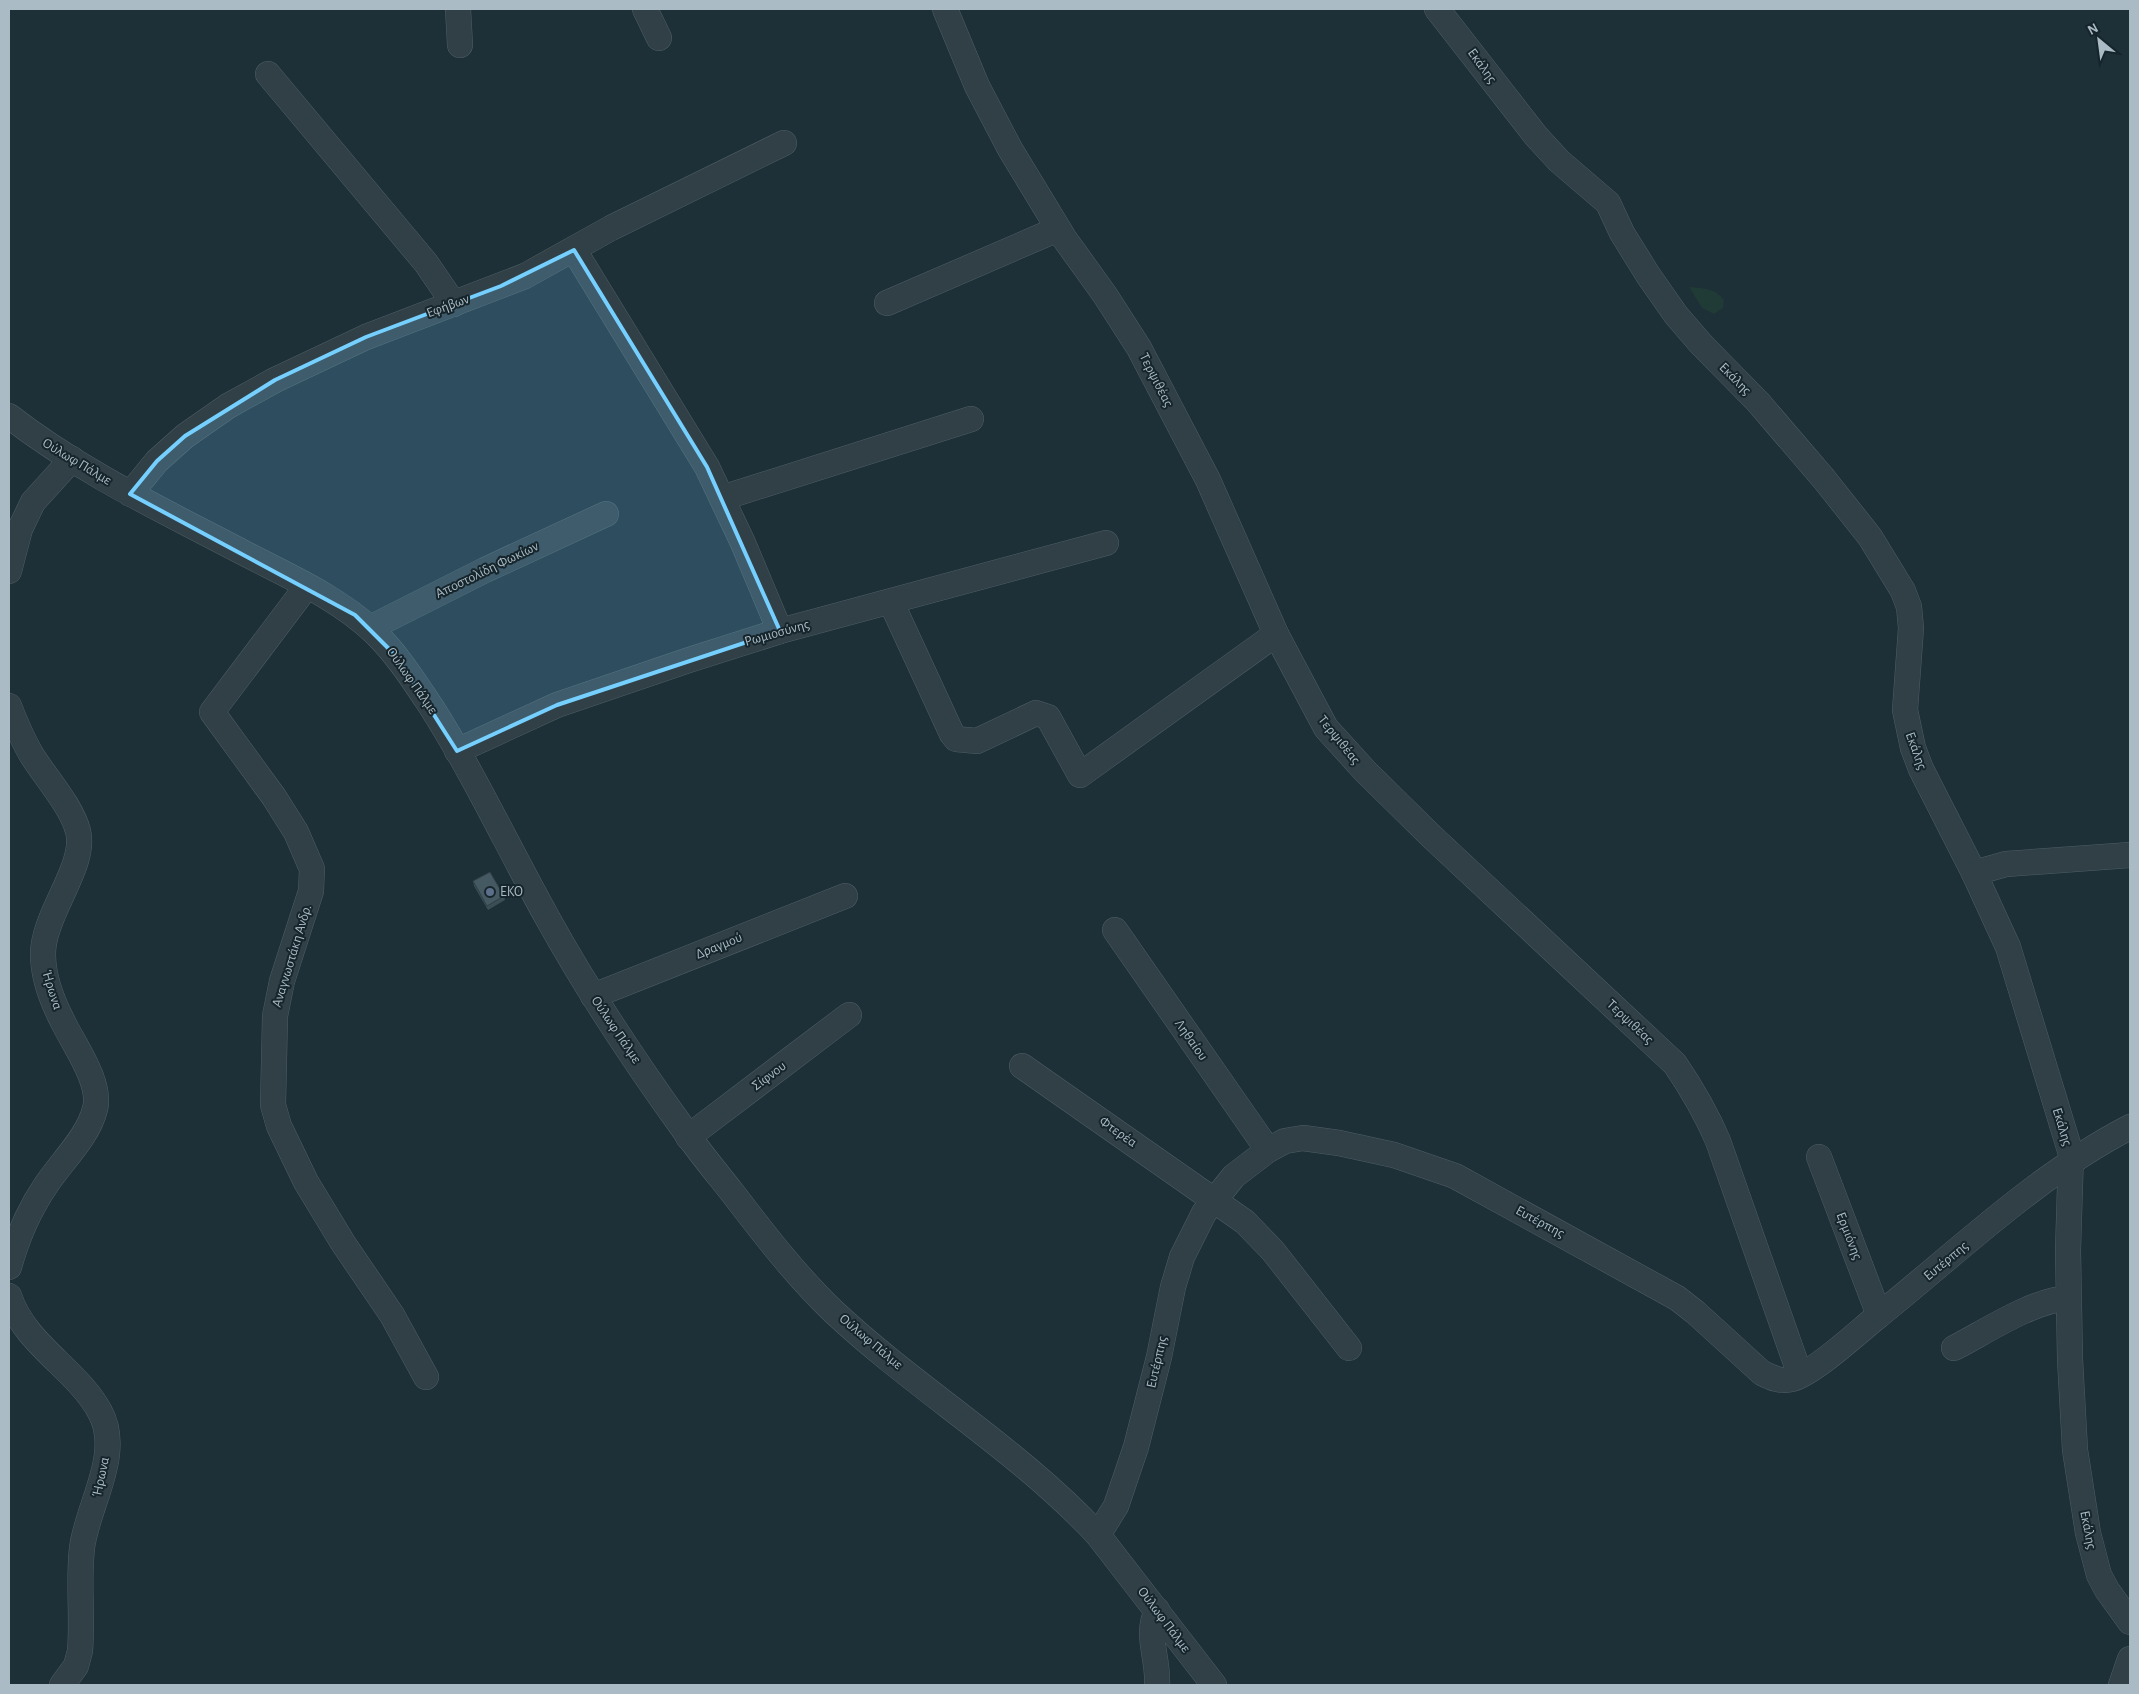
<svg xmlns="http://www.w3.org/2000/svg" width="2139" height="1694" font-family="'Alegreya Sans',sans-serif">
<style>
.green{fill:#203a35}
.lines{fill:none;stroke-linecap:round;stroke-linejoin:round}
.minor-casing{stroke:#4e5e65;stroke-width:26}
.minor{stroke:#314047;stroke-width:25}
.wall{fill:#3b4d55}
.building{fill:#455963;stroke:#303e45}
.marked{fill:#75cfff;fill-opacity:0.2;stroke:#75cfff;stroke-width:4;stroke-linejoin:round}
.service-dot{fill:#5c6f8a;stroke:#16252b;stroke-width:2}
.labels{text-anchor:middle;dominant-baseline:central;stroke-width:4;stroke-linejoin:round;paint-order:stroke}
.street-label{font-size:14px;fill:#aabbc5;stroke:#16252b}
.poi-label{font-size:14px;fill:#aabbc5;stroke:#16252b;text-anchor:start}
</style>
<rect width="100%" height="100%" fill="#1d2f37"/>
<!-- green -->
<path class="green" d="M1689,287C1702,288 1716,288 1724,300L1723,308L1714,314L1702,308Z"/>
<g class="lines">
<!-- minor casing -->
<g class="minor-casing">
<g id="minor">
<path d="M458,9L460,45"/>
<path d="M645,9L659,38"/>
<path d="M945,9L977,86L1010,149L1064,238L1105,295L1139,348L1208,480L1276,634L1326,728L1365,771L1430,835L1675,1064C1692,1089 1706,1113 1718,1141L1800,1375"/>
<path d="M1437,9L1536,136L1559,161L1608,203L1622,233L1648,275L1676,315L1701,344L1758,402L1824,479L1870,537L1903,591L1909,607L1911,628L1905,710L1913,748L1921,769L1974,873L2008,947L2071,1154L2068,1250L2070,1359L2075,1450L2088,1533L2099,1575L2107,1590L2130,1622"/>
<path d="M268,74L426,263L454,304"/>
<path d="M574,250L707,467L743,543L780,631"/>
<path d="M887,303L1058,229"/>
<path d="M9,416C81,472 164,511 244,553C288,576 337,597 374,632C397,654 414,681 432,708C475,776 509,849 548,919C589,993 637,1065 687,1134C701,1154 716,1172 731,1191C764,1234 796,1276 835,1313C919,1391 1020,1451 1098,1535L1214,1685"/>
<path d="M130,494L157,461L185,436L228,406L275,380L366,337L525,276L611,228L784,143"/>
<path d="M722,498L971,419"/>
<path d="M9,571L20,529L33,502L72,459"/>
<path d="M307,586L212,712L274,797L296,832L312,869L311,891L282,981L275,1016L273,1105L279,1126L306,1182L343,1243L392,1315L426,1377"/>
<path d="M891,602L952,734L956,739L977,741L1036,713L1048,717L1080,775L1276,634"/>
<path d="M370,628L485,570L606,514"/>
<path d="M9,706C15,722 22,738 31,754C45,777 71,805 78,831C87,866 43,914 43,954C43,978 52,1001 63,1022C74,1045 102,1083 95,1109C88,1137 62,1161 46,1185C29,1210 17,1238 9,1267"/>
<path d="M457,751L557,705L689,660L780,631L1106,543"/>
<path d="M1974,873L2006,864L2130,855"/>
<path d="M1115,930L1268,1150"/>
<path d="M593,996L845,896"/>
<path d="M1022,1066L1245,1222L1273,1251L1349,1348"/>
<path d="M688,1137L849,1015"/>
<path d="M1819,1157L1879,1315"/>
<path d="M9,1296C25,1345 77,1369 100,1412C123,1454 87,1506 82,1548C78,1582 83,1617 80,1651L76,1666L62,1685"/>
<path d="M1954,1348C1987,1331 2031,1301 2068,1298"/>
<path d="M1098,1535L1116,1506L1136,1447L1159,1357L1173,1287L1182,1257L1204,1213L1234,1176L1268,1150L1285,1141L1303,1138L1339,1143L1394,1155L1455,1176L1677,1298L1695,1312L1762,1373C1772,1378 1781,1382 1792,1379C1814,1373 1858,1332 1878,1316C1959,1251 2037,1175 2130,1127"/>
<path d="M1157,1610C1145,1636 1159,1659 1157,1685"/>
<path d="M2121,1685L2130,1659"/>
</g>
</g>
<!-- minor -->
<use href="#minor" class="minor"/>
</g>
<!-- wall -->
<path class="wall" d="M473,881L504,896L505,900L488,910L474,886Z"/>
<!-- building -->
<path class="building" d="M490,872L504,896L487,906L473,881Z"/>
<!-- marked area -->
<path class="marked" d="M574,250L707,467L780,631L557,705L457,751L397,657L355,615L130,494L157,461L185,436L275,380L366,337L501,286Z"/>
<!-- markers -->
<circle class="service-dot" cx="490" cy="892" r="5"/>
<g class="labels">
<!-- street labels -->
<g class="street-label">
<text transform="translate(1482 66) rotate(54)">Εκάλης</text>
<text transform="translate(448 306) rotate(-20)">Εφήβων</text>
<text transform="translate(1735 379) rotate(45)">Εκάλης</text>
<text transform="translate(1156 380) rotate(63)">Τερψιθέας</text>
<text transform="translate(77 462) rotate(31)">Ούλωφ Πάλμε</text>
<text transform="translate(487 570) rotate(-26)">Αποστολίδη Φωκίων</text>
<text transform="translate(777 633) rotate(-16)">Ρωμιοσύνης</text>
<text transform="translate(412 681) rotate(55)">Ούλωφ Πάλμε</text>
<text transform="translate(1339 740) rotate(51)">Τερψιθέας</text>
<text transform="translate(1916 751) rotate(70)">Εκάλης</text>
<text transform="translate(719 946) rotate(-22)">Δραγμού</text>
<text transform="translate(292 956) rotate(-73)">Αναγνωστάκη Ανδρ.</text>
<text transform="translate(52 990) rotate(73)">Ήρωνα</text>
<text transform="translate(1630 1022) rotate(43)">Τερψιθέας</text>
<text transform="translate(616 1030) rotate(56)">Ούλωφ Πάλμε</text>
<text transform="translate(1191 1040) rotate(55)">Ληθαίου</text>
<text transform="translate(769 1076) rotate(-37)">Σίφνου</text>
<text transform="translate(2062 1127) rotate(73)">Εκάλης</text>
<text transform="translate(1118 1132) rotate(35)">Φτερέα</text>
<text transform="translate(1540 1222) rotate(28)">Ευτέρπης</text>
<text transform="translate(1849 1236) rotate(69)">Ερμιόνης</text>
<text transform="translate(1946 1261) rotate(-40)">Ευτέρπης</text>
<text transform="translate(871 1342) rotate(40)">Ούλωφ Πάλμε</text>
<text transform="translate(1157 1362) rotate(-77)">Ευτέρπης</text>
<text transform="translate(101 1477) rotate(-78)">Ήρωνα</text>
<text transform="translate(2088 1530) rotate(79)">Εκάλης</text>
<text transform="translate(1164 1620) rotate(53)">Ούλωφ Πάλμε</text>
</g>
<!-- poi labels -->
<g class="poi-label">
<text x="500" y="892">EKO</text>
</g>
</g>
<!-- border -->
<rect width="2139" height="1694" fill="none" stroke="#aabbc5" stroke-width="20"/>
<!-- north arrow -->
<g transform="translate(2099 40) rotate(331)" stroke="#16252b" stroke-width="4" paint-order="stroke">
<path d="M0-4L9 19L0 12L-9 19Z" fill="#aabbc5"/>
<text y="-8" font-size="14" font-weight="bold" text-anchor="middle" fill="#aabbc5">N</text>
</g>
</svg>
